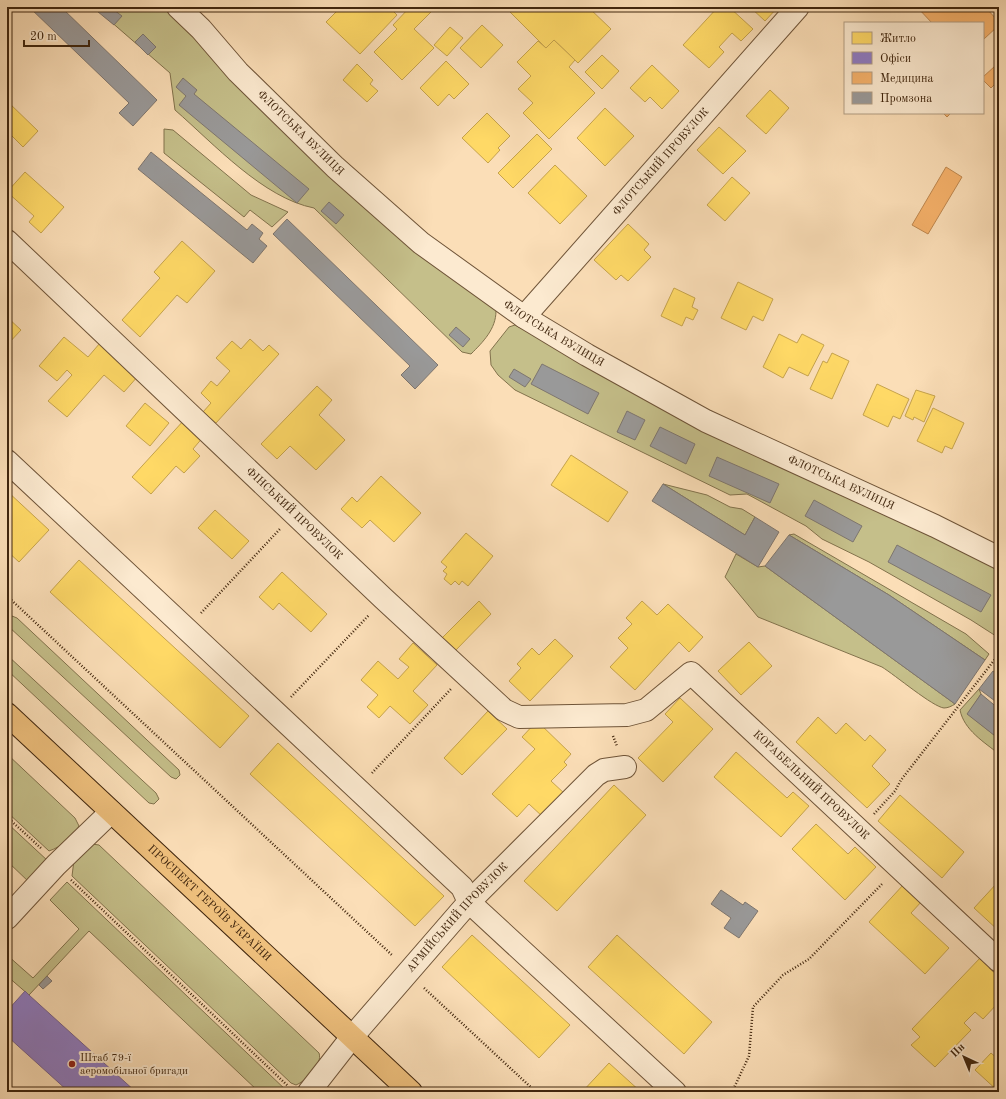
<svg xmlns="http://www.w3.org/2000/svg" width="1006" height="1099" font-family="'Old Standard TT',serif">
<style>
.green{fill:#c5bf8a;stroke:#82724c}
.homes{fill:#ffd966;stroke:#c6a34c}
.offices{fill:#8e7cc3;stroke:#77628d}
.health{fill:#f6b26b;stroke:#bf884f}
.industry{fill:#999;stroke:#7e766f}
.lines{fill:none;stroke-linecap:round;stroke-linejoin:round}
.minor-casing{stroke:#6f5438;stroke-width:24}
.highway-casing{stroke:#40260e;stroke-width:24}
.path{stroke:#40260e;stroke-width:2.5;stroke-dasharray:1 2;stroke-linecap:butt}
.minor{stroke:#fcead0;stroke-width:22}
.highway{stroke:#eebf7c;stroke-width:22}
.poi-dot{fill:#8f2418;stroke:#fcead0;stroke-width:1.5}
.labels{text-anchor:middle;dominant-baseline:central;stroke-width:4;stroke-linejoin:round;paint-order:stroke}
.street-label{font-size:11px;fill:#40260e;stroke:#fcead0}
.poi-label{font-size:11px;fill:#40260e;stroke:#fcead0;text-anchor:start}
</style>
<rect width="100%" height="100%" fill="#fbdeb7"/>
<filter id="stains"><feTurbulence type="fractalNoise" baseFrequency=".005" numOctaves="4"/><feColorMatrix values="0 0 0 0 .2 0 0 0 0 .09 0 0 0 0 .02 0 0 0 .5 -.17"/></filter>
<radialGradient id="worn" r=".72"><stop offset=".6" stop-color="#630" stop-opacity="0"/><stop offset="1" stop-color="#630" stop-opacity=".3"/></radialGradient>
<!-- green -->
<g class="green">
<path d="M94,7H165L325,165L488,302L496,311C496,329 483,342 471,354L462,352L314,208C263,198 214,144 175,110L170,73Z"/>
<path d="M164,129L173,130L251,195L288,212L272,227L250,210L244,217L164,153Z"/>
<path d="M515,325L526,328L999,566V638L971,620L869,562L822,539L806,526L747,494L730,495L515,390L498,375L491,365L490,351L509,327Z"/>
<path d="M663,484L707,495L730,507L742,509L755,517L745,535Z"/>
<path d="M794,534L966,634L989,654L985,660L889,595L789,535Z"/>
<path d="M736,554L758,567L765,566L955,704C952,706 948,708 944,708C933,707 895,675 882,667L758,617L725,577Z"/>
<path d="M12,616L17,618L179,770L180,775L176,779L171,777L8,626L7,623Z"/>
<path d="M7,655L156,793L159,799L154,804L149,803L7,670Z"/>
<path d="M979,689L981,694L968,714L999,739V754C984,742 964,730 960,710Z"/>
<path d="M7,754L75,818L79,826C73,837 61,847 49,851L7,812Z"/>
<path d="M7,823L48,861L30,883L7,861Z"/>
<path d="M92,844L99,845L319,1053C323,1064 306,1081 296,1085L291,1083L72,876L74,860Z"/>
<path d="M67,882L288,1092H259L89,931L29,995L7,976V955L33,978L79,929L50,900Z"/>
</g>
<!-- homes -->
<g class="homes">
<path d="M341,7H389L397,15L360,54L326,22Z"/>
<path d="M410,7H436L414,29L434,48L402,80L374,52L397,29L393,25Z"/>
<path d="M511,7H554L557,9L559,7H588L611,29L578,63L554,40L546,48L508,10Z"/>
<path d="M718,7H729L753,29L741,41L732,33L719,47L724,52L709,68L683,45Z"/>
<path d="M750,7H778L765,21Z"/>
<path d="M482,25L503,45L481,68L460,48Z"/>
<path d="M450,27L463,38L447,56L434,45Z"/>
<path d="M554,40L575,60L569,67L595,93L549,139L523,113L533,103L518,89L531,76L517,62L538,41L546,48Z"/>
<path d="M602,55L619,71L602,89L585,72Z"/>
<path d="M446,61L469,84L454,99L449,94L438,106L420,88Z"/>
<path d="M357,64L373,80L370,84L378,91L367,102L343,80Z"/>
<path d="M652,65L679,91L662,109L650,97L645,102L630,88Z"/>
<path d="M770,90L789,108L766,134L746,116Z"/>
<path d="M7,101L38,131L23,147L11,135L7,139Z"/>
<path d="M605,108L634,136L605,166L577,138Z"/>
<path d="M487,113L510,136L498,148L500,150L488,163L462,138Z"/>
<path d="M719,127L746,151L723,174L697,150Z"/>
<path d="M537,134L552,149L513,188L498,173Z"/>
<path d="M555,165L587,196L560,224L528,193Z"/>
<path d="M25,172L64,207L41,233L29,222L34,216L7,192Z"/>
<path d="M732,177L750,193L725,221L707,205Z"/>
<path d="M628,224L649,244L644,250L651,257L628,281L621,275L616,280L594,260Z"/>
<path d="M182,241L215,271L187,303L177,295L140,337L122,320L160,278L154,272Z"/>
<path d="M738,282L773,299L763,321L753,316L746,330L721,318Z"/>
<path d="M674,288L695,298L692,307L698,310L693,320L686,317L682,326L661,316Z"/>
<path d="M7,317L21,330L7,345Z"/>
<path d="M779,334L797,343L802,334L824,345L808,376L789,367L783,378L763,367Z"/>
<path d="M64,337L88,357L100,343L138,376L124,392L104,375L67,417L48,401L72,375L67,370L57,381L39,366Z"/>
<path d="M250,339L263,351L269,345L279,354L216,423L203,412L211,403L201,393L211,381L217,386L230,371L216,358L232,341L241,349Z"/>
<path d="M832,353L849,361L832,399L810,389L823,361L827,363Z"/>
<path d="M877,384L909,399L900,419L893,416L888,427L863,415Z"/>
<path d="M317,386L332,400L319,415L345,440L316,470L290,446L277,459L261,444Z"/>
<path d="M916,390L935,396L924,422L914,417L913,420L905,416Z"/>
<path d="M145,403L169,423L150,446L126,426Z"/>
<path d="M933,408L964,423L952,449L945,446L942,453L917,441Z"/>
<path d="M185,419L204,436L193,449L200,456L184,473L176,466L151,494L132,477Z"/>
<path d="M571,455L628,492L608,522L551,485Z"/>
<path d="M381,476L421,513L394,542L370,520L362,528L341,509L352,497L357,502Z"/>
<path d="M7,491L49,530L19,562L7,551Z"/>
<path d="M215,510L249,541L232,559L198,528Z"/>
<path d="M466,533L493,556L468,586L462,581L459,585L455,581L451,585L444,579L447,574L443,571L447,567L441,562Z"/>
<path d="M79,560L249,716L220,748L50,592Z"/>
<path d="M282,572L327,614L311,632L279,603L273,610L259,597Z"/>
<path d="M479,601L491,614L455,651L442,638Z"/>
<path d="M642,601L657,615L668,604L703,637L689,652L679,642L635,690L610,667L628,648L618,638L632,624L626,618Z"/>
<path d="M555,639L573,656L530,701L509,681L521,668L517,664L532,648L539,655Z"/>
<path d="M749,642L772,666L741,695L718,671Z"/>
<path d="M413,643L437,665L413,691L428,705L410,724L390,706L379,718L367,707L378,695L361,680L378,661L398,679L409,667L399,659Z"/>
<path d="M680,698L713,729L663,782L638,758L673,722L665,714Z"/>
<path d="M488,711L507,729L462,775L444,758Z"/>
<path d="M818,717L836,734L846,723L865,741L870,735L886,750L872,766L890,784L867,808L796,742Z"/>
<path d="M537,721L571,754L564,762L567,765L551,781L565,794L543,817L529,804L517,817L492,794L535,749L522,737Z"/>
<path d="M278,743L444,896L415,926L250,774Z"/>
<path d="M736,752L787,798L793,792L809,806L781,837L714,777Z"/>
<path d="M614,785L646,815L557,911L524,881Z"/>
<path d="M900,795L964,852L942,878L878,821Z"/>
<path d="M816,824L848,854L855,847L876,867L845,900L792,849Z"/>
<path d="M997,883L999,885V931L974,908Z"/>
<path d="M904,884L922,901L911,913L949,948L925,974L869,922Z"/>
<path d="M472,935L570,1025L539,1058L442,967Z"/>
<path d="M617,935L712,1022L684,1054L588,967Z"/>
<path d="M982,956L991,966L989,968L999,977V993L997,995L999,1002L983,1019L975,1012L964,1023L971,1030L935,1067L911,1045L920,1037L912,1029Z"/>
<path d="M991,1053L999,1060V1092L975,1070Z"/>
<path d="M609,1063L641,1092H582Z"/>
</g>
<!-- offices -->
<path class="offices" d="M25,991L29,995L136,1092H69L7,1036V1011Z"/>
<!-- health -->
<g class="health">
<path d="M917,7H985L999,22V25L984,39L983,23H932Z"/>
<path d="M995,66L999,70V80L991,88L983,80V77Z"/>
<path d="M943,113H951L947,117Z"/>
<path d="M946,167L962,177L928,234L912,225Z"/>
</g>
<!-- industry -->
<g class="industry">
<path d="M29,7H61L157,100L133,126L119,113L129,103Z"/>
<path d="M92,7H110L122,16L114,25Z"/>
<path d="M143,34L156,47L148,55L135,42Z"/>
<path d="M183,78L197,90L194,94L309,189L297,203L179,105L186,96L176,87Z"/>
<path d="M151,152L247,230L252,224L263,233L259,239L267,246L253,263L138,169Z"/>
<path d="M329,202L344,215L336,224L321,211Z"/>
<path d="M287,219L438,365L415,389L401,375L410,366L273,234Z"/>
<path d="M456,327L470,339L463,347L449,335Z"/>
<path d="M542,364L599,393L588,414L531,384Z"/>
<path d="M514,369L531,379L525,387L509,377Z"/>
<path d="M627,411L645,420L635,440L617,432Z"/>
<path d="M660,427L695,444L686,464L650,446Z"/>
<path d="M717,457L779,484L770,503L709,476Z"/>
<path d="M663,484L745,535L755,517L779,532L758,567L652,501Z"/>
<path d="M814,500L862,526L853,542L805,516Z"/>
<path d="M789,535L889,595L985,660L955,704L765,566Z"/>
<path d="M897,545L991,595L981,612L888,562Z"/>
<path d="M993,671L999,675V704L979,689Z"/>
<path d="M981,694L999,709V739L967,714Z"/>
<path d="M721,890L743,905L745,902L758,911L739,938L724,928L731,918L711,904Z"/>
<path d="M47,976L52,981L43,989L39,985Z"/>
</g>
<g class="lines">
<!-- minor casing -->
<g class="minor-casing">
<g id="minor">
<path id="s1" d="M178,7L201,29L238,72L335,167L421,243L524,317L587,355L706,421L935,526L999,558"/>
<path id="s2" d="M7,241L384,599L504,710L519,717L627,715L646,710L691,673L999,961"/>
<path id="s3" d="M524,317L798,7"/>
<path d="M7,461L462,887L469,902L675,1092"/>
<path d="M7,918L56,865L111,812"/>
<path id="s4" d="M309,1092L352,1037L469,902L596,775L604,770L625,767"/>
</g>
</g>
<!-- highway casing -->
<g class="highway-casing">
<g id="highway">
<path id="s5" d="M7,714L411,1092"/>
</g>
</g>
<!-- path -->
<g class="path">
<path d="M7,596L393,956"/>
<path d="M201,613L280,529"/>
<path d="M291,697L369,615"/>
<path d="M613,736L617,746"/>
<path d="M372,773L451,689"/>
<path d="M874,814L895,791L901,780L999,654"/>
<path d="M7,817L42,849"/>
<path d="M71,880L288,1086"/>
<path d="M424,988L536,1092"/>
<path d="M732,1092L749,1056L753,1007L783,975L809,959L883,883"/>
</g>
<!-- minor -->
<use href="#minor" class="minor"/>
<!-- highway -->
<use href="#highway" class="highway"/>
</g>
<!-- markers -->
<circle class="poi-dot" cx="72" cy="1064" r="4"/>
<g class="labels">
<!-- street labels -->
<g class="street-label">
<text stroke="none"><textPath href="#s1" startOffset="176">ФЛОТСЬКА ВУЛИЦЯ</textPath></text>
<text stroke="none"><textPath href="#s3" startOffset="207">ФЛОТСЬКИЙ ПРОВУЛОК</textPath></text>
<text stroke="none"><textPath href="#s1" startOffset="500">ФЛОТСЬКА ВУЛИЦЯ</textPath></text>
<text stroke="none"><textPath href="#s1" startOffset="824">ФЛОТСЬКА ВУЛИЦЯ</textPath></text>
<text stroke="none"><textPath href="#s2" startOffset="396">ФІНСЬКИЙ ПРОВУЛОК</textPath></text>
<text stroke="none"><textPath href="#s2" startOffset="1050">КОРАБЕЛЬНИЙ ПРОВУЛОК</textPath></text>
<text stroke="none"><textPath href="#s5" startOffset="277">ПРОСПЕКТ ГЕРОЇВ УКРАЇНИ</textPath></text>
<text stroke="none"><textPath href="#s4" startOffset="229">АРМІЙСЬКИЙ ПРОВУЛОК</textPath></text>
</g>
<!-- poi labels -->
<g class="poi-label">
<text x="80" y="1058">Штаб 79-ї<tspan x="80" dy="13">аеромобільної бригади</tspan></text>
</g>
</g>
<!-- margin -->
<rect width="1006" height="1099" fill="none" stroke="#fbdeb7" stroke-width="24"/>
<rect x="8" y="8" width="990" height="1083" fill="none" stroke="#40260e" stroke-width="2"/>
<rect x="12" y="12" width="982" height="1075" fill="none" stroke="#40260e"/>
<!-- legend -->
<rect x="844" y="22" width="140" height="92" fill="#fcead0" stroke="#b19c82"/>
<rect x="852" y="32" width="20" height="12" fill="#ffd966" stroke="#b19c82"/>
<text x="880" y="42" font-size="12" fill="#40260e">Житло</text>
<rect x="852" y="52" width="20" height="12" fill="#8e7cc3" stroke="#b19c82"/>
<text x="880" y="62" font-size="12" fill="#40260e">Офіси</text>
<rect x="852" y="72" width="20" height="12" fill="#f6b26b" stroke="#b19c82"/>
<text x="880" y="82" font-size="12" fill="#40260e">Медицина</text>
<rect x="852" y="92" width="20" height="12" fill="#999999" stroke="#b19c82"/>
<text x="880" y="102" font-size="12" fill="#40260e">Промзона</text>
<!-- north arrow -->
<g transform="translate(964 1057) rotate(316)" stroke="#fcead0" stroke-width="3" paint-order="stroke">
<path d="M0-3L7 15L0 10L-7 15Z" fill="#40260e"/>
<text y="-6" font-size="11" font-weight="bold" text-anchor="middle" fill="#40260e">Пн</text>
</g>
<!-- scale -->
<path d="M24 40v6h65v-6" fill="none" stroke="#40260e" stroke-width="2"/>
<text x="30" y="40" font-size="12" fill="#40260e" stroke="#fcead0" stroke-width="3" paint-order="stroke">20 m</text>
<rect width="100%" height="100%" filter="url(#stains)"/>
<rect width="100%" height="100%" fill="url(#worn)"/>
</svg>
